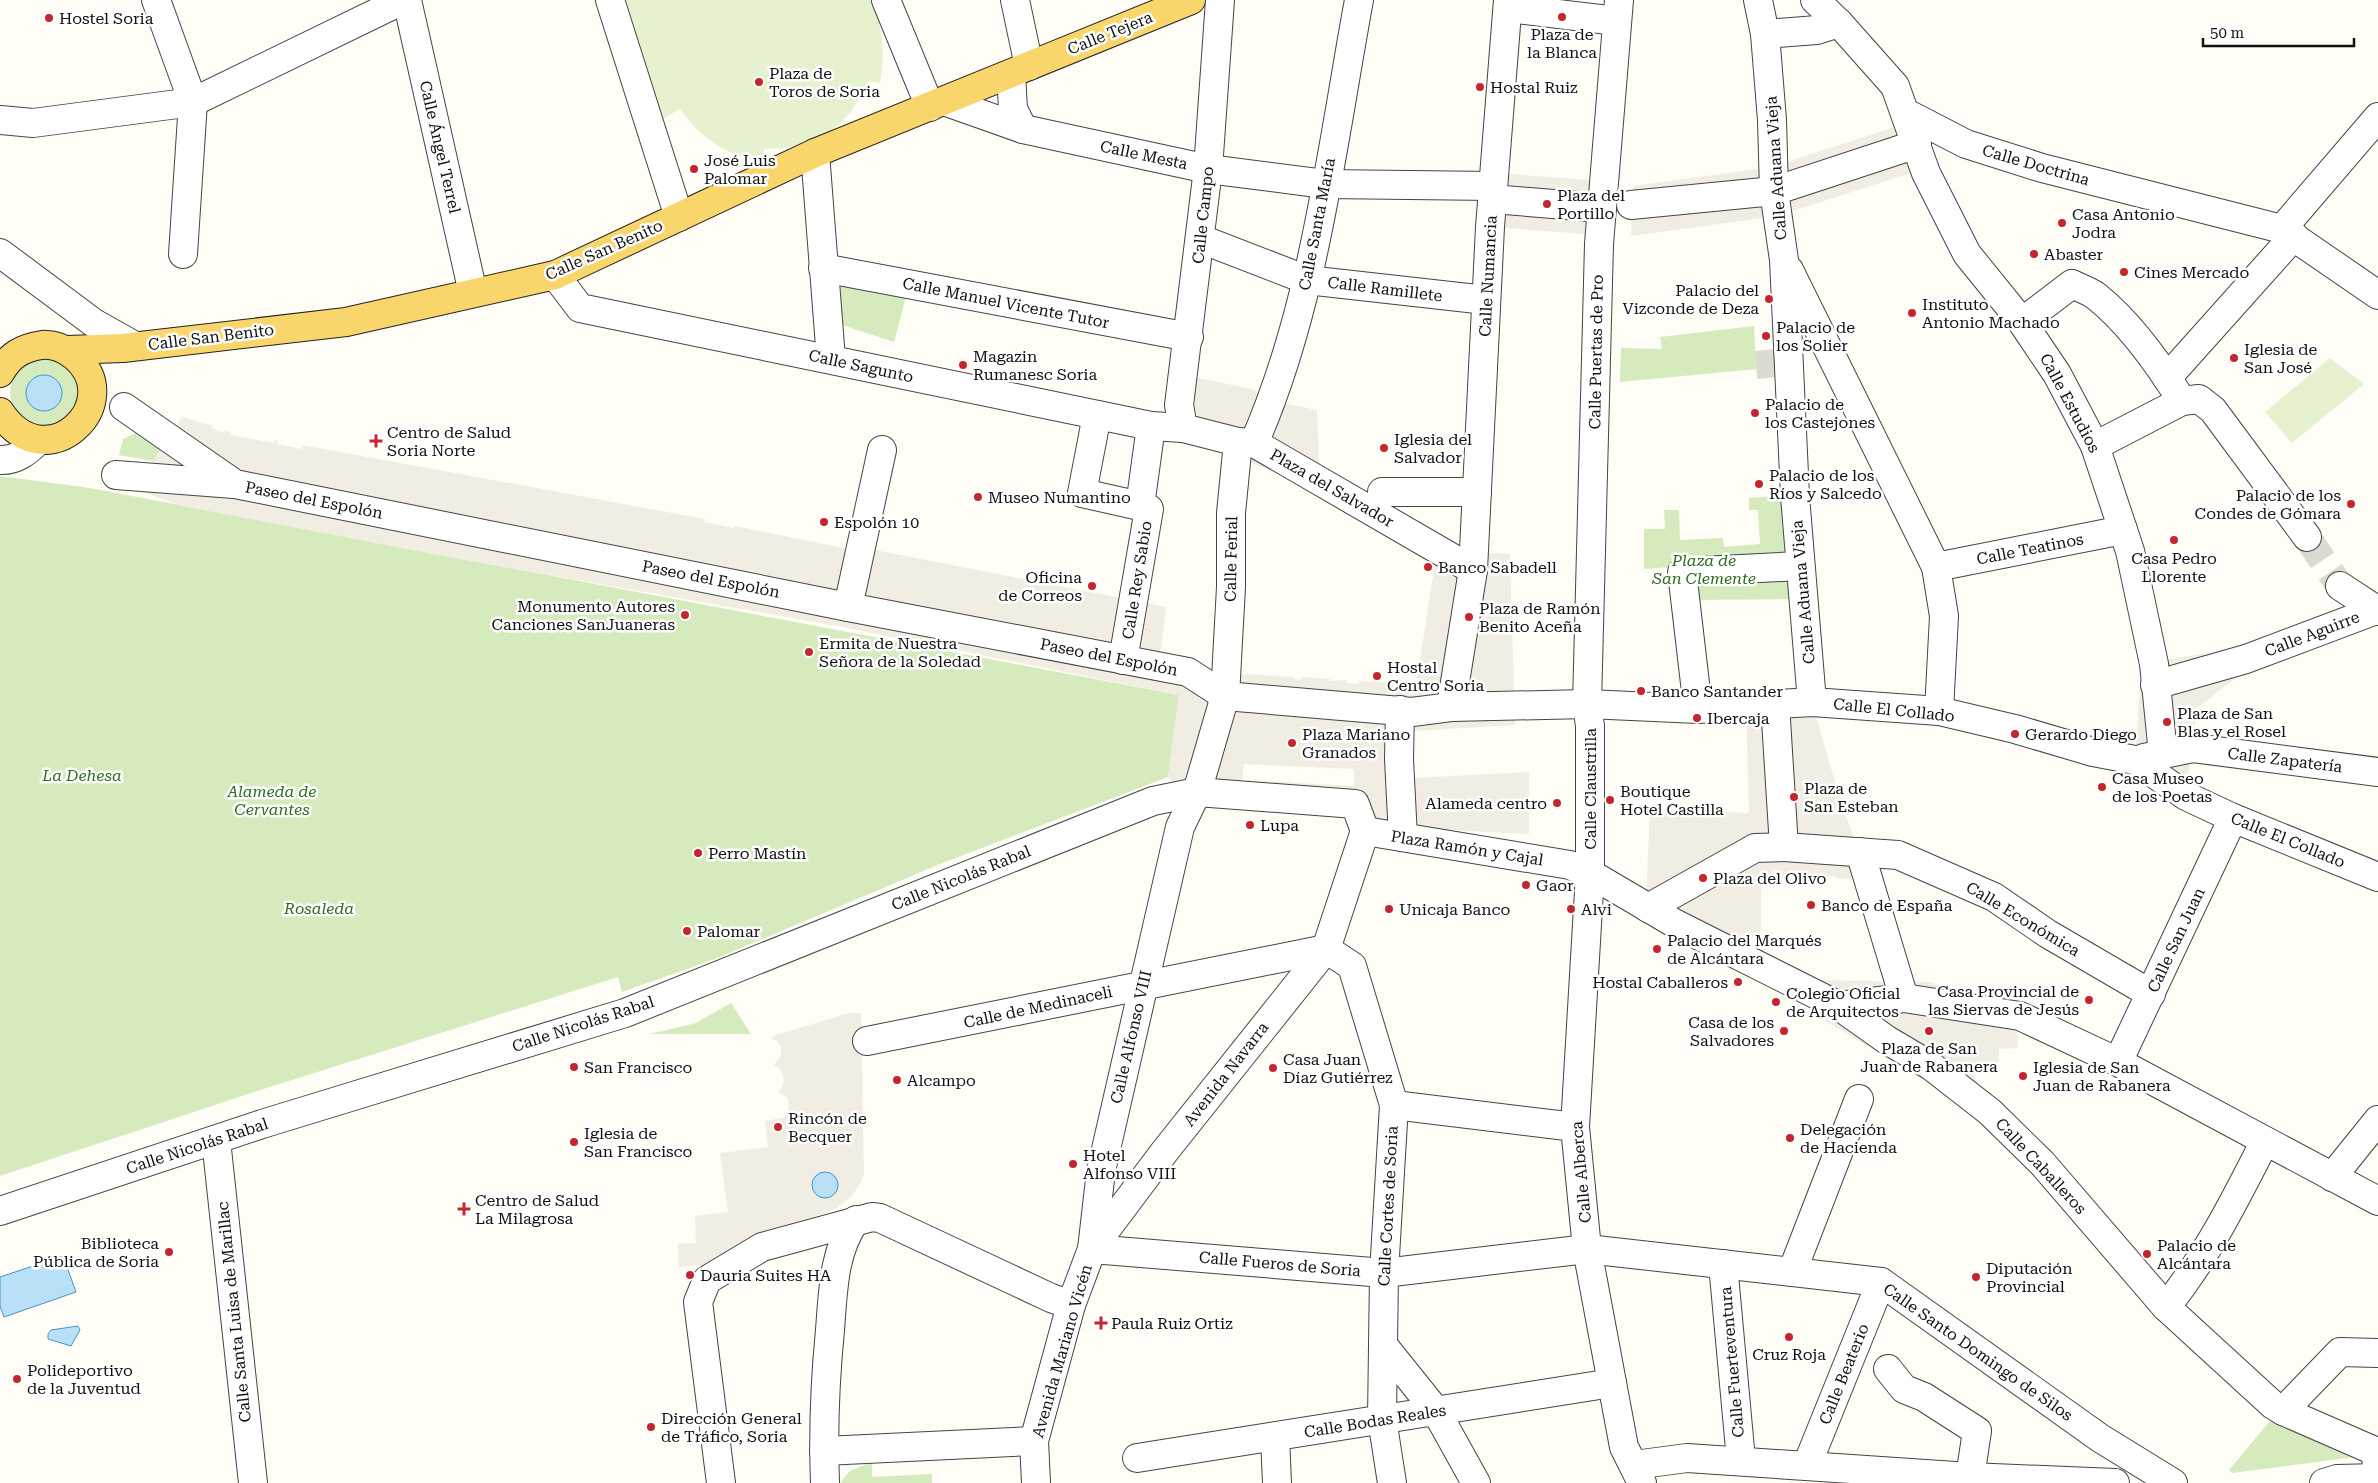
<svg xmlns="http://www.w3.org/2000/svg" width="2378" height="1483" font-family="'Roboto Serif',serif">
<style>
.green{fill:#d5ebbd}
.pitch{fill:#e6f2cf}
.plaza{fill:#f1ede2;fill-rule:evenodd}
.water{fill:#b9e0f7;stroke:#3f96cf}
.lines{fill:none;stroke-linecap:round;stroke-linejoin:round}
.minor-tunnel{stroke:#dbdad3;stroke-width:28;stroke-dasharray:28 14;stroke-linecap:butt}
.minor-casing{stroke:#444;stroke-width:30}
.major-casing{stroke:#222;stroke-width:30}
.minor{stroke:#fff;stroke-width:28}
.major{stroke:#f9d66b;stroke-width:28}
.poi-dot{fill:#c4262e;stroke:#fff;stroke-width:2}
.labels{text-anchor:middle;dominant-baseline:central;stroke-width:5;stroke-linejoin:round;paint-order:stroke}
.poi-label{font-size:16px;fill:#111;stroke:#fff;text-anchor:start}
.street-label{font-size:16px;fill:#111;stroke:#fff}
.park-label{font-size:16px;font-style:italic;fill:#2f6b1f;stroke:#fff}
</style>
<rect width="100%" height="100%" fill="#fffdf5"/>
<!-- green -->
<g class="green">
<path d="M843,276L908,289L894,342L833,322Z"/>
<path d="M1754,326L1756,369L1620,382L1621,348L1662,349L1660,337Z"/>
<circle cx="44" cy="392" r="34"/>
<path d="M140,431L149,433L162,453L164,463L119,455L123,439Z"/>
<path d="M0,476L90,488L1179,695L1168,777L940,864L715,959L622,992L618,977L254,1092L0,1176Z"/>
<path d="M1787,495L1795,599L1685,600L1670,567L1644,569V529H1665L1664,510H1679L1680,540L1723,538L1724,547L1760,544L1758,510H1749V498Z"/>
<path d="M731,1003L751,1034H650L696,1023Z"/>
<path d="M2275,1415L2356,1455L2354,1457L2232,1473L2229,1470Z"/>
<path d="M872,1462V1477L932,1474V1483H840L850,1471Z"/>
</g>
<!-- pitch -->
<g class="pitch">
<path d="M626,0H871C884,28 885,53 880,83L868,81C847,129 817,149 764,149L763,162C726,155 702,139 680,109L663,119Z"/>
<path d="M2330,358L2364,384L2292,443L2265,412Z"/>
</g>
<!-- plaza -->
<g class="plaza">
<path d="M1894,127L1917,171L1777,216L1631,236L1633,186L1772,167Z"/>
<path d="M1494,173L1604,181L1600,235L1490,227Z"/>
<path d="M1183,375L1252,389L1272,401L1317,410L1320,493L1237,456L1164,439Z"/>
<path d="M182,417L213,426L212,428L224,433L225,430L231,432L230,435L274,443L275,440L278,441L277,444L302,449V445L694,517L705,519L704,522L734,528L735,526L848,549L875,550L1166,607L1160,655L1225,676L1246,674L1294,677V679L1301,680L1302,677L1330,679V681L1346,680V683L1358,684L1359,681L1393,683V686L1407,687V684L1416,685L1437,551L1510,554L1515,725L1412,731L1410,778L1529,772V834L1403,828L1326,814L1191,804L1168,777L1179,695L837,626L464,560L182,506L134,489ZM1244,764L1354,769V786L1242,780Z"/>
<path d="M2249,647L2237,677L2197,708L2186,796L2135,760L2141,669L2163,660Z"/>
<path d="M1812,702L1835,782L1856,845L1879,866L1884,878L1837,879L1836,876L1779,877V879L1761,880V930L1757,937L1734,943L1646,902L1650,808L1749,813L1746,706Z"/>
<path d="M1816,980L1931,982L1941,988L1947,987L1960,991L1971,990L1976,993L1978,992L2016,998L2018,1048L1999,1049V1062L1976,1064L1975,1087L1979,1103L1922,1079L1814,1014L1812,1006Z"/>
<path d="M849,1013H861L864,1174L862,1180L852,1196L837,1208L790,1226L708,1271L699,1265L679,1267L678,1244L696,1243L695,1216L728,1212L720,1153L768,1147L765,1121L782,1118L789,1112L788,1098L779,1093L784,1081L783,1076L780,1069L774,1065L781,1055V1048L777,1041L772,1039L773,1036Z"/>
</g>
<!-- water -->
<g class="water">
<circle cx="44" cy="393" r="18"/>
<circle cx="825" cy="1185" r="13"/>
<path d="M63,1256L76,1292L4,1317L0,1306V1277Z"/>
<path d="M78,1326L80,1330L71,1346L48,1339V1334L51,1330Z"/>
</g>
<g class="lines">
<!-- minor-tunnel -->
<g class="minor-tunnel">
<path d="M1756,365L1776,363"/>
<path d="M2307,537L2340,586"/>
</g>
<!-- minor casing -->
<g class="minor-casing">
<g id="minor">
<path d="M156,0L193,102L183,254"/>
<path d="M407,0L473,293"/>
<path d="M610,0L679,217"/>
<path d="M886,0L930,107"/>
<path d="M1015,0L1029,66"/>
<path d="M1619,0L1599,244L1587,704L1590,726V874L1575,1127L1587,1249L1624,1447L1642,1483"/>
<path d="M1758,0L1765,34L1772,120L1774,191L1784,260L1795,496L1812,702"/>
<path d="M1815,0L1839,23L1895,86L1926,173L1967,254L2022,322L2057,374L2095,446L2130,551L2154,664L2163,754"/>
<path d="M1508,8L1617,21"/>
<path d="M1765,34L1817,30L1839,23"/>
<path d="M1011,74L1013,109L1023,129"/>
<path d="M944,101L1023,129L1208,169L1325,184L1493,186"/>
<path d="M1906,113L1966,144L2042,168L2282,229L2378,295"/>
<path d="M0,120L33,123L193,102L403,0"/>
<path d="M815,153L831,359"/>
<path d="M1492,199L1602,208"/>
<path d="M1631,205L1774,191L1917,144"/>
<path d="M2282,229L2378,117"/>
<path d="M1201,239L1307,280L1486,300"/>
<path d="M0,253L94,323L135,346"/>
<path d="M823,268L1189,337"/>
<path d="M1789,270L1936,567L1944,616L1939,711"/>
<path d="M555,275L580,308L1151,426L1183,428L1238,442L1254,443L1473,570"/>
<path d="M2022,322L2072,284C2080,288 2089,291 2096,296C2130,323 2159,364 2182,401L2095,446"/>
<path d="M2167,378L2294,236"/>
<path d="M2182,401L2199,399L2213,410L2307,537"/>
<path d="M124,407L235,484L848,607L1188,672L1225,696L1412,712L1451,707L1587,704L1698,709L1812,702L1939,711L2015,729L2093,752L2135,760L2186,796L2233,818L2378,877"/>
<path d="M1097,415L1082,493L1140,506L1151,426"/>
<path d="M1183,428L1179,405L1208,169L1220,0"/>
<path d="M1254,443C1314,307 1332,146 1359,0"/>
<path d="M0,460C16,461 28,451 39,440"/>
<path d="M116,475L234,484"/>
<path d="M1382,492H1477"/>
<path d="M1936,567L2123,530"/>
<path d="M2340,586L2378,611"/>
<path d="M848,607L882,450"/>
<path d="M1123,660L1149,509L1140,506"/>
<path d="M2155,685L2246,659L2376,610"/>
<path d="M1775,704L1784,847L1898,855L1994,897L2048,934L2151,994"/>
<path d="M1451,707L1473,570L1490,227L1508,0"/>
<path d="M1698,709L1682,572L1800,566"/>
<path d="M1400,710L1399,759L1403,837"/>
<path d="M2144,758L2193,748L2378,772"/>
<path d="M1365,831L1570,865L1596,877L1674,923L1839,1006L1887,1040L1931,1066L1990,1112L2042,1163L2166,1307L2273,1405L2283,1411L2377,1452L2376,1478"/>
<path d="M1860,852L1904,998"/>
<path d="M1648,908L1755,848L1784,847"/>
<path d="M1326,949L1352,966L1394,1105L1384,1273L1382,1419L1392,1483"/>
<path d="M1839,1006L1904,998L2020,1016L2118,1062L2378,1201"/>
<path d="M867,1041L1326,949"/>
<path d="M2118,1062L2233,818"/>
<path d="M1394,1105L1575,1127"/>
<path d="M216,1140L253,1483"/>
<path d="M2332,1177L2378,1120"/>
<path d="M0,1211L262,1124L625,1013L1153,801L1197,792L1355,804L1365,831"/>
<path d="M1093,1247L1165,1151L1326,949L1365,831"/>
<path d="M1092,1249L1384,1273L1587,1249L1881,1282L2100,1438L2173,1483"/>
<path d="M1723,1264L1741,1460"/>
<path d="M1792,1272L1859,1099"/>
<path d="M2166,1307C2207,1256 2235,1200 2265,1141"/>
<path d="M1383,1345L1436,1411L1476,1483"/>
<path d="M1888,1369L1904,1389L1924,1397L1977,1431L1970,1477"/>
<path d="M2283,1411L2340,1352L2378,1353"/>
<path d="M1275,1437L1277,1483"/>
<path d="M824,1451L1034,1441"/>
<path d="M1137,1458L1612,1383"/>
<path d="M1634,1465L1687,1458L1970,1477L2115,1483"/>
<path d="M1807,1465L1881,1282"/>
<path d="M721,1483L698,1302L707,1280L762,1247L872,1217L880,1218L1051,1298L1071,1305"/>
<path d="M825,1483C823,1432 825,1381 830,1330C833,1293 833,1251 856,1220"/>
<path d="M1036,1483L1034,1441L1071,1305L1092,1249L1101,1171L1180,827L1197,792L1225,696L1231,587V513L1238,442"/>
<path d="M2324,1483L2337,1479L2378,1478"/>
</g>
</g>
<!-- major casing -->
<g class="major-casing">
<g id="major">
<path d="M67,350L123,348L346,322L555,275L815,153L1191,0"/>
<path d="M0,373C10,355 22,348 42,345C54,344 65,349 74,356C129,401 47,483 0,412"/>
</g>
</g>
<!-- minor -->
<use href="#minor" class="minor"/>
<!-- major -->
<use href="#major" class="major"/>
</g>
<!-- markers -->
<g class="poi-dot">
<circle cx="1562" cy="17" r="5"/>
<circle cx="49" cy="18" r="5"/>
<circle cx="759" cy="82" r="5"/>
<circle cx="1480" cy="87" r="5"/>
<circle cx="694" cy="169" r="5"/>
<circle cx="1547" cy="204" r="5"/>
<circle cx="2062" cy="223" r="5"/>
<circle cx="2034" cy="254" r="5"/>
<circle cx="2124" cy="272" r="5"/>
<circle cx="1769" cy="299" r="5"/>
<circle cx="1912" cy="313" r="5"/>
<circle cx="1766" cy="336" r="5"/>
<circle cx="2234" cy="358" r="5"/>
<circle cx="963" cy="365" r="5"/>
<circle cx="1755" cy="413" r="5"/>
<path d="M373.5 433.5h5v5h5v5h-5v5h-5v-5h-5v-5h5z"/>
<circle cx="1384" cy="448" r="5"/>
<circle cx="1759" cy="484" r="5"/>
<circle cx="978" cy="497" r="5"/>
<circle cx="2351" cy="504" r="5"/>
<circle cx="824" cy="522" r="5"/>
<circle cx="2174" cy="540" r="5"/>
<circle cx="1428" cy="567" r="5"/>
<circle cx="1092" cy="586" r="5"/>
<circle cx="685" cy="615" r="5"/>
<circle cx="1469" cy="617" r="5"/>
<circle cx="809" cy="652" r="5"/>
<circle cx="1377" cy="676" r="5"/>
<circle cx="1641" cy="691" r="5"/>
<circle cx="1697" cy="718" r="5"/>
<circle cx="2167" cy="722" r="5"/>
<circle cx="2015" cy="734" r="5"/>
<circle cx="1292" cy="743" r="5"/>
<circle cx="2102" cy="787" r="5"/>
<circle cx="1794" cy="797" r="5"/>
<circle cx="1610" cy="800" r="5"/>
<circle cx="1557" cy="803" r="5"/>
<circle cx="1250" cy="825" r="5"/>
<circle cx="698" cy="853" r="5"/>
<circle cx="1703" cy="878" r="5"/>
<circle cx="1526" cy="885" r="5"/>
<circle cx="1811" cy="905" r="5"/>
<circle cx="1389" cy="909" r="5"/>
<circle cx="1571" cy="909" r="5"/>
<circle cx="687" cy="931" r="5"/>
<circle cx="1657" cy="949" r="5"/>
<circle cx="1738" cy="982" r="5"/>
<circle cx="2089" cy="1000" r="5"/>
<circle cx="1776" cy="1002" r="5"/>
<circle cx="1784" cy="1031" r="5"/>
<circle cx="1929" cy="1031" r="5"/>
<circle cx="574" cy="1067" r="5"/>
<circle cx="1273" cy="1068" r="5"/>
<circle cx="2023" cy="1076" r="5"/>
<circle cx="897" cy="1080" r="5"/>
<circle cx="778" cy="1127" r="5"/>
<circle cx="1790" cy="1138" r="5"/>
<circle cx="574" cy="1142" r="5"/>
<circle cx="1073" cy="1164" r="5"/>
<path d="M461.5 1201.5h5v5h5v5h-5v5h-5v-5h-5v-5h5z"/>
<circle cx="169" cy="1252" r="5"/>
<circle cx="2147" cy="1254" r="5"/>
<circle cx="690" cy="1275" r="5"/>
<circle cx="1976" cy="1277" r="5"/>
<path d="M1098.5 1315.5h5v5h5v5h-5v5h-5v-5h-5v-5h5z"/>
<circle cx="1789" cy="1337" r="5"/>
<circle cx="17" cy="1379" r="5"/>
<circle cx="651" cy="1427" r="5"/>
</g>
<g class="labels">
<!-- poi labels -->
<g class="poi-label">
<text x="59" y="18">Hostel Soria</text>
<text x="1562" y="34" text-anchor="middle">Plaza de<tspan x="1562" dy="18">la Blanca</tspan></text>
<text x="769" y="73">Plaza de<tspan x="769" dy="18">Toros de Soria</tspan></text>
<text x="1490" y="87">Hostal Ruiz</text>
<text x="704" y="160">José Luis<tspan x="704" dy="18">Palomar</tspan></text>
<text x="1557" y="195">Plaza del<tspan x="1557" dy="18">Portillo</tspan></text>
<text x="2072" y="214">Casa Antonio<tspan x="2072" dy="18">Jodra</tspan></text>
<text x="2044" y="254">Abaster</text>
<text x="2134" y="272">Cines Mercado</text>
<text x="1759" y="290" text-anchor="end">Palacio del<tspan x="1759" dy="18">Vizconde de Deza</tspan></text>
<text x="1922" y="304">Instituto<tspan x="1922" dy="18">Antonio Machado</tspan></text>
<text x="1776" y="327">Palacio de<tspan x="1776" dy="18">los Solier</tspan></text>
<text x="2244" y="349">Iglesia de<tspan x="2244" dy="18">San José</tspan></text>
<text x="973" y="356">Magazin<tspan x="973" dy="18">Rumanesc Soria</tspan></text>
<text x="1765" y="404">Palacio de<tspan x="1765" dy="18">los Castejones</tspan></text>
<text x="387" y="432">Centro de Salud<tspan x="387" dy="18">Soria Norte</tspan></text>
<text x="1394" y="439">Iglesia del<tspan x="1394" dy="18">Salvador</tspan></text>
<text x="1769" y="475">Palacio de los<tspan x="1769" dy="18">Ríos y Salcedo</tspan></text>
<text x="2341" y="495" text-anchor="end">Palacio de los<tspan x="2341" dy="18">Condes de Gómara</tspan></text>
<text x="988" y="497">Museo Numantino</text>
<text x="834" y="522">Espolón 10</text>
<text x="2174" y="558" text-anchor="middle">Casa Pedro<tspan x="2174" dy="18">Llorente</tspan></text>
<text x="1438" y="567">Banco Sabadell</text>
<text x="1082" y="577" text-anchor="end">Oficina<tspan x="1082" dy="18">de Correos</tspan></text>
<text x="675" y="606" text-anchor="end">Monumento Autores<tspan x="675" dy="18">Canciones SanJuaneras</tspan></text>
<text x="1479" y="608">Plaza de Ramón<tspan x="1479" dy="18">Benito Aceña</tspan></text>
<text x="819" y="643">Ermita de Nuestra<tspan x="819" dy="18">Señora de la Soledad</tspan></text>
<text x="1387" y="667">Hostal<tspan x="1387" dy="18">Centro Soria</tspan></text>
<text x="1651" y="691">Banco Santander</text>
<text x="2177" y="713">Plaza de San<tspan x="2177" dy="18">Blas y el Rosel</tspan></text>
<text x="1707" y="718">Ibercaja</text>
<text x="1302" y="734">Plaza Mariano<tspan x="1302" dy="18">Granados</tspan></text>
<text x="2025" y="734">Gerardo Diego</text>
<text x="2112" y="778">Casa Museo<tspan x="2112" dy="18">de los Poetas</tspan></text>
<text x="1804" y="788">Plaza de<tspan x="1804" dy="18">San Esteban</tspan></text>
<text x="1620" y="791">Boutique<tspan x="1620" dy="18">Hotel Castilla</tspan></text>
<text x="1547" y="803" text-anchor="end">Alameda centro</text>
<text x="1260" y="825">Lupa</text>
<text x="708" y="853">Perro Mastín</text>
<text x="1713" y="878">Plaza del Olivo</text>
<text x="1536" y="885">Gaor</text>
<text x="1821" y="905">Banco de España</text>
<text x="1399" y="909">Unicaja Banco</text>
<text x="1581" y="909">Alvi</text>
<text x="697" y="931">Palomar</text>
<text x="1667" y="940">Palacio del Marqués<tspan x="1667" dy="18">de Alcántara</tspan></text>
<text x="1728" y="982" text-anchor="end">Hostal Caballeros</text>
<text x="2079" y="991" text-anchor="end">Casa Provincial de<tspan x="2079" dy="18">las Siervas de Jesús</tspan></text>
<text x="1786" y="993">Colegio Oficial<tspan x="1786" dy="18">de Arquitectos</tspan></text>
<text x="1774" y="1022" text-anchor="end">Casa de los<tspan x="1774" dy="18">Salvadores</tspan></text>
<text x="1929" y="1048" text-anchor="middle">Plaza de San<tspan x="1929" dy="18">Juan de Rabanera</tspan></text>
<text x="1283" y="1059">Casa Juan<tspan x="1283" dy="18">Díaz Gutiérrez</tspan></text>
<text x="584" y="1067">San Francisco</text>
<text x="2033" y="1067">Iglesia de San<tspan x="2033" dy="18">Juan de Rabanera</tspan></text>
<text x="907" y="1080">Alcampo</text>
<text x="788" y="1118">Rincón de<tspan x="788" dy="18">Becquer</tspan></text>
<text x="1800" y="1129">Delegación<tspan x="1800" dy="18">de Hacienda</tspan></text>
<text x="584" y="1133">Iglesia de<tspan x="584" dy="18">San Francisco</tspan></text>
<text x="1083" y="1155">Hotel<tspan x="1083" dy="18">Alfonso VIII</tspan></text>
<text x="475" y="1200">Centro de Salud<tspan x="475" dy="18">La Milagrosa</tspan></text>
<text x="159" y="1243" text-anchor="end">Biblioteca<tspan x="159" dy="18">Pública de Soria</tspan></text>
<text x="2157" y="1245">Palacio de<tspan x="2157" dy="18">Alcántara</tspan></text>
<text x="1986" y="1268">Diputación<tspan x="1986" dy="18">Provincial</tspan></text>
<text x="700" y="1275">Dauria Suites HA</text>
<text x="1111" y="1323">Paula Ruiz Ortiz</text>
<text x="1789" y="1354" text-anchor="middle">Cruz Roja</text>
<text x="27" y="1370">Polideportivo<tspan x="27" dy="18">de la Juventud</tspan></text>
<text x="661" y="1418">Dirección General<tspan x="661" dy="18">de Tráfico, Soria</tspan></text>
</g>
<!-- street labels -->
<g class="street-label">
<text transform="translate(1110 33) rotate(-22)">Calle Tejera</text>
<text transform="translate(440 147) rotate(77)">Calle Ángel Terrel</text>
<text transform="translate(1144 155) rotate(12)">Calle Mesta</text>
<text transform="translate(2036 165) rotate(16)">Calle Doctrina</text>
<text transform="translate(1776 168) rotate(-94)">Calle Aduana Vieja</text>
<text transform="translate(1203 215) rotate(-84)">Calle Campo</text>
<text transform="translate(1317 224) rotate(-79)">Calle Santa María</text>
<text transform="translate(604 250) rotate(-24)">Calle San Benito</text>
<text transform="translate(1488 276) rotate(-87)">Calle Numancia</text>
<text transform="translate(1385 289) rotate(7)">Calle Ramillete</text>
<text transform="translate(1006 303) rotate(11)">Calle Manuel Vicente Tutor</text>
<text transform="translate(211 337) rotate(-7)">Calle San Benito</text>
<text transform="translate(1596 352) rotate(-89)">Calle Puertas de Pro</text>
<text transform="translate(861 366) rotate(12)">Calle Sagunto</text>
<text transform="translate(2070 403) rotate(62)">Calle Estudios</text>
<text transform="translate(1332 488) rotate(30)">Plaza del Salvador</text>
<text transform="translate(314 500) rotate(11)">Paseo del Espolón</text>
<text transform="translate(2030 549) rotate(-11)">Calle Teatinos</text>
<text transform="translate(1231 559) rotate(-89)">Calle Ferial</text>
<text transform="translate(711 579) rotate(11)">Paseo del Espolón</text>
<text transform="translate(1137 580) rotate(-81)">Calle Rey Sabio</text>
<text transform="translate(1803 592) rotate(-95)">Calle Aduana Vieja</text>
<text transform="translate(2312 634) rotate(-21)">Calle Aguirre</text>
<text transform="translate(1109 657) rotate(11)">Paseo del Espolón</text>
<text transform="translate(1894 710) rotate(6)">Calle El Collado</text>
<text transform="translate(2285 760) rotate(7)">Calle Zapatería</text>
<text transform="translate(1590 789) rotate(-90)">Calle Claustrilla</text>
<text transform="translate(2288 840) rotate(22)">Calle El Collado</text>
<text transform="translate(1467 848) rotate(9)">Plaza Ramón y Cajal</text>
<text transform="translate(961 878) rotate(-22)">Calle Nicolás Rabal</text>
<text transform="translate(2023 919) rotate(31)">Calle Económica</text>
<text transform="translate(2176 940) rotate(-65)">Calle San Juan</text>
<text transform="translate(1038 1007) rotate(-12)">Calle de Medinaceli</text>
<text transform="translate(583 1024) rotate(-18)">Calle Nicolás Rabal</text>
<text transform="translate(1131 1037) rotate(-77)">Calle Alfonso VIII</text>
<text transform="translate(1226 1074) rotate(-52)">Avenida Navarra</text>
<text transform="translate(197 1146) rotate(-18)">Calle Nicolás Rabal</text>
<text transform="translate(2041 1166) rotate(47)">Calle Caballeros</text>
<text transform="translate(1581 1172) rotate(-95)">Calle Alberca</text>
<text transform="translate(1388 1206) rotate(-87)">Calle Cortes de Soria</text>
<text transform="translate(1280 1264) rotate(5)">Calle Fueros de Soria</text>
<text transform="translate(234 1312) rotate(-96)">Calle Santa Luisa de Marillac</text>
<text transform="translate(1062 1351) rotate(-74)">Avenida Mariano Vicén</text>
<text transform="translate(1978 1352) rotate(35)">Calle Santo Domingo de Silos</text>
<text transform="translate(1732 1362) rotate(-95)">Calle Fuerteventura</text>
<text transform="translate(1844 1374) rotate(-68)">Calle Beaterio</text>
<text transform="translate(1375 1421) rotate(-9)">Calle Bodas Reales</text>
</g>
<!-- park labels -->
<g class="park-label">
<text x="1704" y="560">Plaza de<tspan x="1704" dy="18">San Clemente</tspan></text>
<text x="82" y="775">La Dehesa</text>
<text x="272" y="791">Alameda de<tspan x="272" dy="18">Cervantes</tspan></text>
<text x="319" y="908">Rosaleda</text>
</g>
</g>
<!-- scale -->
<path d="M2203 38v8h151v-8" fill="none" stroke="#111111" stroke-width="2.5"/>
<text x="2210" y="38" font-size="15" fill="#111111" stroke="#ffffff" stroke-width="4" paint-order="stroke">50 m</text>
</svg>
